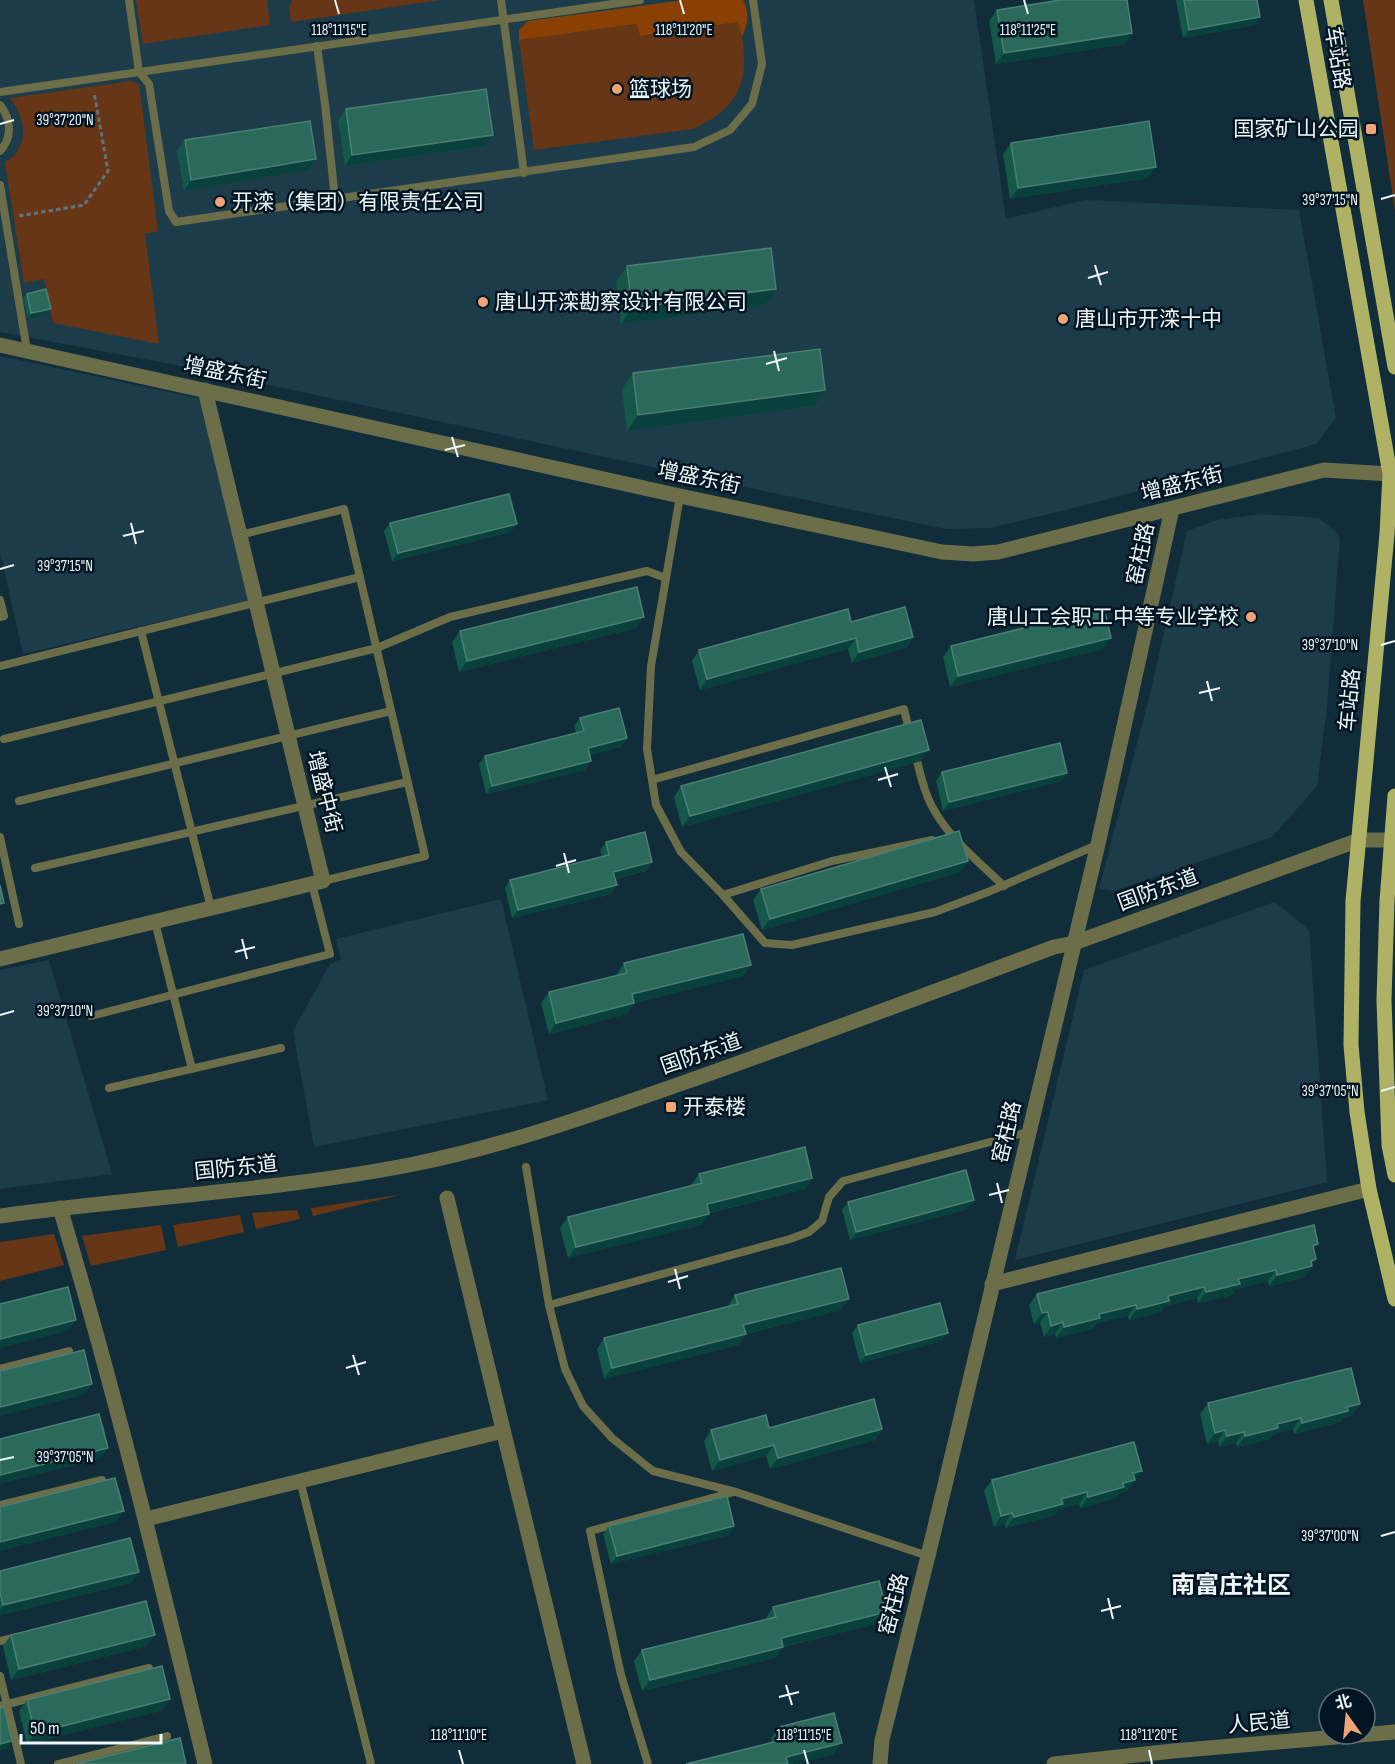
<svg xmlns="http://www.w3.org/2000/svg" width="1395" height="1764" font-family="'Sofia Sans Condensed','Noto Sans SC',sans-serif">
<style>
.built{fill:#1d3c49}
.green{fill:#673617}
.forest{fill:#8a4002}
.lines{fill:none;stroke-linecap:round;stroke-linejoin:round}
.path{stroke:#5f747d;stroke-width:3;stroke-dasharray:4.5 3;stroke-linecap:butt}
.service{stroke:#6c6e49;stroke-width:8}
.minor{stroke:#6c6e49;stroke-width:15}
.tertiary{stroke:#6c6e49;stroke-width:15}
.primary{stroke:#afb264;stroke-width:15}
.wall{fill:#135848}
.shaded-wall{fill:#09403b}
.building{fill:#2b695b;stroke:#4a7f74;stroke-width:1.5}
.ticks{fill:none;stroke:#eef6fa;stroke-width:2}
.poi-dot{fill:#efa377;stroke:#001521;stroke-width:2}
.labels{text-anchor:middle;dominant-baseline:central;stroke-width:5;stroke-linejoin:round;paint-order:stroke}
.street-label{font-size:21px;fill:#eef6fa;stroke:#001521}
.poi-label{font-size:21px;fill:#eef6fa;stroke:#001521;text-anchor:start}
.quarter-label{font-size:24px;font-weight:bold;fill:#eef6fa;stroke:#001521}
.ticks-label{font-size:15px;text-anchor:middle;fill:#eef6fa;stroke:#001521;stroke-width:5;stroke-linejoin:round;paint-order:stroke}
</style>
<rect width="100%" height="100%" fill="#112d3a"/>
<!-- built -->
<g class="built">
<path d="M0,0H974L1006,219L1085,200L1299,210L1336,418L1316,444L1070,509L990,528L947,529L853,510L171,364L0,332Z"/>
<path d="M0,356L202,399L250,600L23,654L0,552Z"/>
<path d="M1262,514L1319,518L1335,531L1340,539L1327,706L1317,786L1272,837L1113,891L1099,889L1150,694L1187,531L1217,520Z"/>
<path d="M501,899L548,1100L314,1147L293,1031L330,964L341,959L336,939Z"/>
<path d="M1275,902L1309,930L1327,1182L1015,1260L1084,970Z"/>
<path d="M49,960L112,1174L0,1189V970Z"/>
</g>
<!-- green -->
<g class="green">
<path d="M136,0H267L270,25L143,44Z"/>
<path d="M292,0H440L291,22L289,7Z"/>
<path d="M1363,0H1395V211Z"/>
<path d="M739,22C751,75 745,105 693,129L534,150L519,40L638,24L640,36Z"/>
<path d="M131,81L139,84L158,231L145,234L159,344L53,323L44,279L24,283L5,162C8,160 14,157 16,153C29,135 22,114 10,98Z"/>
<path d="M404,1194L313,1216L311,1208Z"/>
<path d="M297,1210L300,1219L256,1229L252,1213Z"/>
<path d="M240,1215L244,1232L178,1247L173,1225Z"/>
<path d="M161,1225L166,1250L91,1266L82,1236Z"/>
<path d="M54,1234L64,1265L0,1281V1242Z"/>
</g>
<!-- forest -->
<path class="forest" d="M684,0H743C750,13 748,24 742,37L738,22L640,36L637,24L519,40V30L528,21Z"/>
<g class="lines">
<!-- path -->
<path class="path" d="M19,216L84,205L108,171L94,92"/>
<!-- service -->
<g class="service">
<path d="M129,0L139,72L149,84L169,211L176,222L694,147L730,130L752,104L762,64L753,0"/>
<path d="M501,0L524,173"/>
<path d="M317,46L325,104L335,199"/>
<path d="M0,92L640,0"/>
<path d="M0,105C11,119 13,137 0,151"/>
<path d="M0,185L27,351"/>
<path d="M680,496L651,666L647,749L656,805L681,852L723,895L765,943L792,945L935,912L988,892L1097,845"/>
<path d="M240,535L344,509L425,856L323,881"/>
<path d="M0,600L4,616L0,617"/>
<path d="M141,631L211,908"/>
<path d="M0,666L360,577"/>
<path d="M4,739L377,648L450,617L647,571L666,578"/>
<path d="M915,753C920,772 924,793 934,810C951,840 979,862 1004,886"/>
<path d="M652,780L904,709L910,734"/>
<path d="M19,801L391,711"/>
<path d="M0,837L19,924"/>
<path d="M35,868L407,782"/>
<path d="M723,895L832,861L932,840"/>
<path d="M155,922L192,1069"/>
<path d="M91,1016L330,954L312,884"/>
<path d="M109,1088L281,1048"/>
<path d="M526,1167L549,1305L565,1369L583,1406L612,1438L653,1471L736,1492L928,1556"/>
<path d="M549,1305L790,1239L809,1232L822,1221L829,1197L843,1181L1028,1132"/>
<path d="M0,1369L69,1351"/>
<path d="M300,1480L371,1764"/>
<path d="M0,1505L102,1480"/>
<path d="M0,1641L17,1637"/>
<path d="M0,1676L21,1764"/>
<path d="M0,1706L149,1668"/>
<path d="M58,1764L167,1736"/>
<path d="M648,1764L621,1675L590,1531L734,1492"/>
</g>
<!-- minor -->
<g class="minor">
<path d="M0,345L680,496L942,552L973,554L998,552L1324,470L1390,474"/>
<path d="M0,959L323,881L205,390"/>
<path d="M447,1198L584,1764"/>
<path d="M60,1208C115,1391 160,1578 205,1764"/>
<path d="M992,1284L1369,1189"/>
<path d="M146,1519L503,1431"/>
<path d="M880,1764L882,1740L928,1556L1098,844L1172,509"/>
</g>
<!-- tertiary -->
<g class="tertiary">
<path d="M0,1216C138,1197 278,1191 414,1164C504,1146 591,1115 677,1085C803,1041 928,994 1054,947L1074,943L1359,840H1392"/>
<path d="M1054,1764L1173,1751L1395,1732"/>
</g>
<!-- primary -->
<g class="primary">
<path d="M1306,0L1390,474L1387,534L1353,901L1351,1045L1357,1112L1369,1189L1395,1299"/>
<path d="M1331,0L1395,367"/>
<path d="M1395,796L1387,901L1384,1000L1389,1145L1395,1175"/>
</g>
</g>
<!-- wall -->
<g class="wall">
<path d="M1176,0H1257L1255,25L1183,38Z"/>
<path d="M997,10L1132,33L1125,44L996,64L989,21Z"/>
<path d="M346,109L493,135L485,146L345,166L338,120Z"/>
<path d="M185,140L316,159L309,170L184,191L177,151Z"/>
<path d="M1011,143L1148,178L1010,199L1003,154Z"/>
<path d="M627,266L776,289L765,305L621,324L616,282Z"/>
<path d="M27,294L51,309L47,314L28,319L23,299Z"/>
<path d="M633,373L814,406L627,431L622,389Z"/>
<path d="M390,523L511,532L392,561L384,531Z"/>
<path d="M851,622L913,637L906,648L852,663L848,649L700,690L692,661L699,650Z"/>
<path d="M636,628L459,672L452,642L460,631Z"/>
<path d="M1111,638L1103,649L950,687L943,657L951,646Z"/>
<path d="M580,718L627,738L621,747L589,755L585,770L486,794L479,764L485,756L576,733L574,726Z"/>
<path d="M921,761L682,827L674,797L681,786Z"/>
<path d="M942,772L1067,773L1061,781L943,811L936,781Z"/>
<path d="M606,842L646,871L615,879L617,885L611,894L512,918L505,888L510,880L602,857L600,850Z"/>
<path d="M968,861L960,872L762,930L753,900L761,889Z"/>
<path d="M624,963L751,965L743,976L634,1003L627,1014L549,1034L541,1003L549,992L617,976V974Z"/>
<path d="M699,1174L812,1178L805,1189L709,1213L701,1225L568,1258L560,1228L568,1217L692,1186L691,1185Z"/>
<path d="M974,1200L968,1209L850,1240L842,1210L848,1202Z"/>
<path d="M1314,1251L1316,1259L1305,1277L1269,1286L1268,1281L1236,1289L1232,1295L1198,1303L1197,1298L1165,1306L1161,1312L1129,1320L1128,1316L1097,1323L1092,1329L1056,1338L1055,1334L1044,1337L1040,1323L1034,1324L1029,1305L1037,1294Z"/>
<path d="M735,1295L841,1310L745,1334L738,1345L604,1379L597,1349L604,1338L728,1307V1306Z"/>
<path d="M858,1325L942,1341L860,1363L852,1333Z"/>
<path d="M1208,1403L1360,1404L1352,1415L1344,1417L1340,1422L1294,1434L1293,1429L1274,1434L1270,1439L1237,1447L1236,1443L1219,1447L1218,1441L1207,1444L1200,1414Z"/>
<path d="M769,1428L882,1429L875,1440L770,1469L766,1456L712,1471L704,1441L711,1430Z"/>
<path d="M992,1480L1135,1482H1133L1127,1491L1120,1493L1116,1498L1081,1508L1079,1504L1059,1509L1055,1515L1006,1528L1005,1524L994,1527L984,1491Z"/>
<path d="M609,1526H734L729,1535L611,1564L603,1534Z"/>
<path d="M0,1571L131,1583L0,1615Z"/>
<path d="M773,1607L879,1623L783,1647L775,1658L642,1691L634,1661L642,1650L766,1619V1618Z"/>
<path d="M11,1635L147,1646L11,1680L3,1646Z"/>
<path d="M27,1700L163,1710L27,1744L19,1711Z"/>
<path d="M779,1727L834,1754L795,1764H686L772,1743L771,1738Z"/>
</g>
<!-- shaded-wall -->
<g class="shaded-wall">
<path d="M1260,17L1255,25L1183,38L1189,30Z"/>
<path d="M1132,33L1125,44L996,64L1004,53Z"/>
<path d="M493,135L485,146L345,166L352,155Z"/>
<path d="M316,159L309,170L184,191L191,180Z"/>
<path d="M1156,167L1148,178L1010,199L1018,188Z"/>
<path d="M776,289L765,305L621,324L632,308Z"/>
<path d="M51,309L47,314L28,319L31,313Z"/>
<path d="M825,390L814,406L627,431L638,415Z"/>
<path d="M517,524L511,532L392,561L398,553Z"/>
<path d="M644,617L636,628L459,672L467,661Z"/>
<path d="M913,637L906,648L852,663L859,652Z"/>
<path d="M856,638L848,649L700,690L707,679Z"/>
<path d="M1111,638L1103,649L950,687L958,676Z"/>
<path d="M627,738L621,747L582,756L588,748Z"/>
<path d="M929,750L921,761L682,827L690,816Z"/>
<path d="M591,761L585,770L486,794L492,786Z"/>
<path d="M1067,773L1061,781L943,811L949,802Z"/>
<path d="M968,861L960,872L762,930L770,919Z"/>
<path d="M652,862L646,871L607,880L613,872Z"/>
<path d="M617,885L611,894L512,918L518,910Z"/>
<path d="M751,965L743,976L625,1005L632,994Z"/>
<path d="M634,1003L627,1014L549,1034L556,1023Z"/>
<path d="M812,1178L805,1189L699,1215L707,1204Z"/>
<path d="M974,1200L968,1209L850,1240L856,1232Z"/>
<path d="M709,1214L701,1225L568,1258L576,1247Z"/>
<path d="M1316,1259L1305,1277L1269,1286L1277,1275Z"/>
<path d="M1276,1270L1268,1281L1236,1289L1232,1295L1198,1303L1206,1292L1238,1279Z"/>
<path d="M1204,1287L1197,1298L1165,1306L1161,1312L1129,1320L1137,1309L1168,1296Z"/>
<path d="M849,1299L841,1310L735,1336L743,1325Z"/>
<path d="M1136,1305L1128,1316L1097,1323L1092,1329L1056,1338L1064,1327L1099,1314Z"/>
<path d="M1048,1312L1040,1323L1034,1324L1042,1313Z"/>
<path d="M76,1320L68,1331L0,1348V1339Z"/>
<path d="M1063,1322L1055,1334L1044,1337L1051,1326Z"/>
<path d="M948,1333L942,1341L860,1363L866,1355Z"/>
<path d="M746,1334L738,1345L604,1379L612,1368Z"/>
<path d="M92,1384L84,1395L0,1416V1407Z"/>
<path d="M1360,1404L1352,1415L1344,1417L1340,1422L1294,1434L1302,1423L1347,1407Z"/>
<path d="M1301,1418L1293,1429L1274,1434L1270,1439L1237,1447L1245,1436L1277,1424Z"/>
<path d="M882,1429L875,1440L770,1469L778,1458Z"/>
<path d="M1225,1430L1218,1441L1207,1444L1215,1433Z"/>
<path d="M1244,1432L1236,1443L1219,1447L1227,1436Z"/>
<path d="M774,1445L766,1456L712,1471L720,1460Z"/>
<path d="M108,1448L100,1459L0,1484V1475Z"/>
<path d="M1142,1471L1127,1491L1120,1493L1116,1498L1081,1508L1088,1497L1123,1483L1133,1473Z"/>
<path d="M1087,1492L1079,1504L1059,1509L1055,1515L1006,1528L1014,1517L1061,1499Z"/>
<path d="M124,1511L116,1522L0,1551V1542Z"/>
<path d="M1012,1513L1005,1524L994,1527L1001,1516Z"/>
<path d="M734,1526L729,1535L611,1564L617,1556Z"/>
<path d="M139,1572L131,1583L0,1615V1610L3,1605Z"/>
<path d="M887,1612L879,1623L773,1649L781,1638Z"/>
<path d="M155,1635L147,1646L11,1680L19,1669Z"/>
<path d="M783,1647L775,1658L642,1691L650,1680Z"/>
<path d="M170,1699L163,1710L27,1744L35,1733Z"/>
<path d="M12,1741L6,1749L0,1751V1744Z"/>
<path d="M842,1743L834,1754L795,1764H781L786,1757Z"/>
</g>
<!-- building -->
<g class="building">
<path d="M1060,0H1127L1132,33L1004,53L997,10Z"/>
<path d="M1184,0H1257L1260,17L1189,30Z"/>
<path d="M486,89L493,135L352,155L346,109Z"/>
<path d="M310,121L316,159L191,180L185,140Z"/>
<path d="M1149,121L1156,167L1018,188L1011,143Z"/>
<path d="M771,248L776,289L632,308L627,266Z"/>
<path d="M46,289L51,309L31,313L27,294Z"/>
<path d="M820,349L825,390L638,415L633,373Z"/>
<path d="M509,494L517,524L398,553L390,523Z"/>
<path d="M637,587L644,617L467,661L460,631Z"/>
<path d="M905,607L913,637L859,652L856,638L707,679L699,650L848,609L851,622Z"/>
<path d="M1104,608L1111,638L958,676L951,646Z"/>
<path d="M619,708L627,738L588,748L591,761L492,786L485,756L584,731L580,718Z"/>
<path d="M921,720L929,750L690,816L681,786Z"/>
<path d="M1060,743L1067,773L949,802L942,772Z"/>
<path d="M959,831L968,861L770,919L761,889Z"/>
<path d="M645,832L652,862L613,872L617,885L518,910L510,880L609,855L606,842Z"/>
<path d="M0,885L4,903L0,904Z"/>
<path d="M743,934L751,965L632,994L634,1003L556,1023L549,992L627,973L624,963Z"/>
<path d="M805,1147L812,1178L707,1204L709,1214L576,1247L568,1217L702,1183L699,1174Z"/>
<path d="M966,1170L974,1200L856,1232L848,1202Z"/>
<path d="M1314,1225L1318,1244L1313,1246L1316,1259L1311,1261L1312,1266L1277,1275L1276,1270L1238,1279L1240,1284L1206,1292L1204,1287L1168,1296L1169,1301L1137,1309L1136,1305L1099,1314L1100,1318L1064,1327L1063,1322L1051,1326L1048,1312L1042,1313L1037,1294Z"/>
<path d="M841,1268L849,1299L743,1325L746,1334L612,1368L604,1338L738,1304L735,1295Z"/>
<path d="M68,1287L76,1320L0,1339V1304Z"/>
<path d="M940,1303L948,1333L866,1355L858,1325Z"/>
<path d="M84,1350L92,1384L0,1407V1371Z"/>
<path d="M1351,1368L1360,1404L1347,1407L1348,1411L1302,1423L1301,1418L1277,1424L1278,1428L1245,1436L1244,1432L1227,1436L1225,1430L1215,1433L1208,1403Z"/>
<path d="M874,1399L882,1429L778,1458L774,1445L720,1460L711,1430L766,1415L769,1428Z"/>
<path d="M99,1414L108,1448L0,1475V1439Z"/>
<path d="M1134,1442L1142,1471L1133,1473L1135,1480L1123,1483L1124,1487L1088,1497L1087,1492L1061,1499L1063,1504L1014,1517L1012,1513L1001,1516L992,1480Z"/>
<path d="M115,1478L124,1511L0,1542V1507Z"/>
<path d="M727,1496L734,1526L617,1556L609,1526Z"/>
<path d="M130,1538L139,1572L3,1605L0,1592V1571Z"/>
<path d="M879,1581L887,1612L781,1638L783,1647L650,1680L642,1650L776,1617L773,1607Z"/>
<path d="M146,1601L155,1635L19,1669L11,1635Z"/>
<path d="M162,1666L170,1699L35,1733L27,1700Z"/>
<path d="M4,1707L12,1741L0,1744V1708Z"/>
<path d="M834,1713L842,1743L786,1757L788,1764H686L782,1740L779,1727Z"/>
<path d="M180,1738L186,1764H76Z"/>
</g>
<!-- ticks -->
<path class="ticks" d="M335,0L339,14M680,0L684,14M1024,0L1028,14M0,124L14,120M1381,199L1395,195M1095,265L1101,285M1088,278L1108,272M774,351L779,371M766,364L787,358M452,437L458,457M445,450L465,445M131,523L136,544M123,536L144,531M0,569L14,565M1381,645L1395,641M1207,681L1212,701M1199,693L1220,688M885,767L891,787M878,780L898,774M564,853L569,873M556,866L576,860M242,939L247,959M235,952L255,947M0,1015L14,1011M1381,1091L1395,1087M997,1183L1002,1203M989,1195L1009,1190M675,1269L680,1289M668,1282L688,1276M353,1355L359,1375M346,1368L366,1362M0,1460L14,1457M1381,1536L1395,1532M1108,1598L1113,1619M1101,1611L1121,1606M786,1685L792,1705M779,1697L799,1692M459,1750L463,1764M804,1750L808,1764M1149,1750L1152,1764"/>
<!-- markers -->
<g class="poi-dot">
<circle cx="617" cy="89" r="6"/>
<rect x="1365" y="123" width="12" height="12" rx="3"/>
<circle cx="220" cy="202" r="6"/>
<circle cx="483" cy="302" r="6"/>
<circle cx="1063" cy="319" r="6"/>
<circle cx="1251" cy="617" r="6"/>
<rect x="665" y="1101" width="12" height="12" rx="3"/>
</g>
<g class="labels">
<!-- street labels -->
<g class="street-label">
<text transform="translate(1337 58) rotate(80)">车站路</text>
<text transform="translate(225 373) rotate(12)">增盛东街</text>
<text transform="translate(699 478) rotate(12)">增盛东街</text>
<text transform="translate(1182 484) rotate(-14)">增盛东街</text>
<text transform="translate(1141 554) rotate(-78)">窑柱路</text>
<text transform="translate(1350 700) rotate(-85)">车站路</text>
<text transform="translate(324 792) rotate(76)">增盛中街</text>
<text transform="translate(1158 890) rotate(-20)">国防东道</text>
<text transform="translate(701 1054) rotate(-19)">国防东道</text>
<text transform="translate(1007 1132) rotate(-77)">窑柱路</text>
<text transform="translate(236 1168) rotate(-6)">国防东道</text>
<text transform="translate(894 1604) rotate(-76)">窑柱路</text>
<text transform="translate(1259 1723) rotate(-5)">人民道</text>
</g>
<!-- poi labels -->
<g class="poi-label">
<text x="629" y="89">篮球场</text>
<text x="1359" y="129" text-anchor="end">国家矿山公园</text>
<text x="232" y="202">开滦（集团）有限责任公司</text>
<text x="495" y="302">唐山开滦勘察设计有限公司</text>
<text x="1075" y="319">唐山市开滦十中</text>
<text x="1239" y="617" text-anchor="end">唐山工会职工中等专业学校</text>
<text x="683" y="1107">开泰楼</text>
</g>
<!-- quarter labels -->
<g class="quarter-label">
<text x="1231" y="1585">南富庄社区</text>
</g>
</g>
<g class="ticks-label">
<text x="339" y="35">118°11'15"E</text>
<text x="684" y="35">118°11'20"E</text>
<text x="1028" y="35">118°11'25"E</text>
<text x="65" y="125">39°37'20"N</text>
<text x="1330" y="205">39°37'15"N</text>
<text x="65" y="571">39°37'15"N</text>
<text x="1330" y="650">39°37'10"N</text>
<text x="65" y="1016">39°37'10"N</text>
<text x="1330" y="1096">39°37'05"N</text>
<text x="65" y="1462">39°37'05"N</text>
<text x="1330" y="1541">39°37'00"N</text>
<text x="459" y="1740">118°11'10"E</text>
<text x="804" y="1740">118°11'15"E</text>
<text x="1149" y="1740">118°11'20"E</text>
</g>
<!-- north arrow -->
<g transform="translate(1347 1716) rotate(345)"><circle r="28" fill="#001521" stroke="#5f6f78" stroke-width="1.5"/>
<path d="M0-4.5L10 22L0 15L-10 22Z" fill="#efa377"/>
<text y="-9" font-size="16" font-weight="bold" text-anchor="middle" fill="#eef6fa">北</text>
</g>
<!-- scale -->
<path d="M21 1734v9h140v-9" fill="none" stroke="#eef6fa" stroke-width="3"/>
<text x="30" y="1734" font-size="18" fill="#eef6fa" stroke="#001521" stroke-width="4.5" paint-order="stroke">50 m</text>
</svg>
